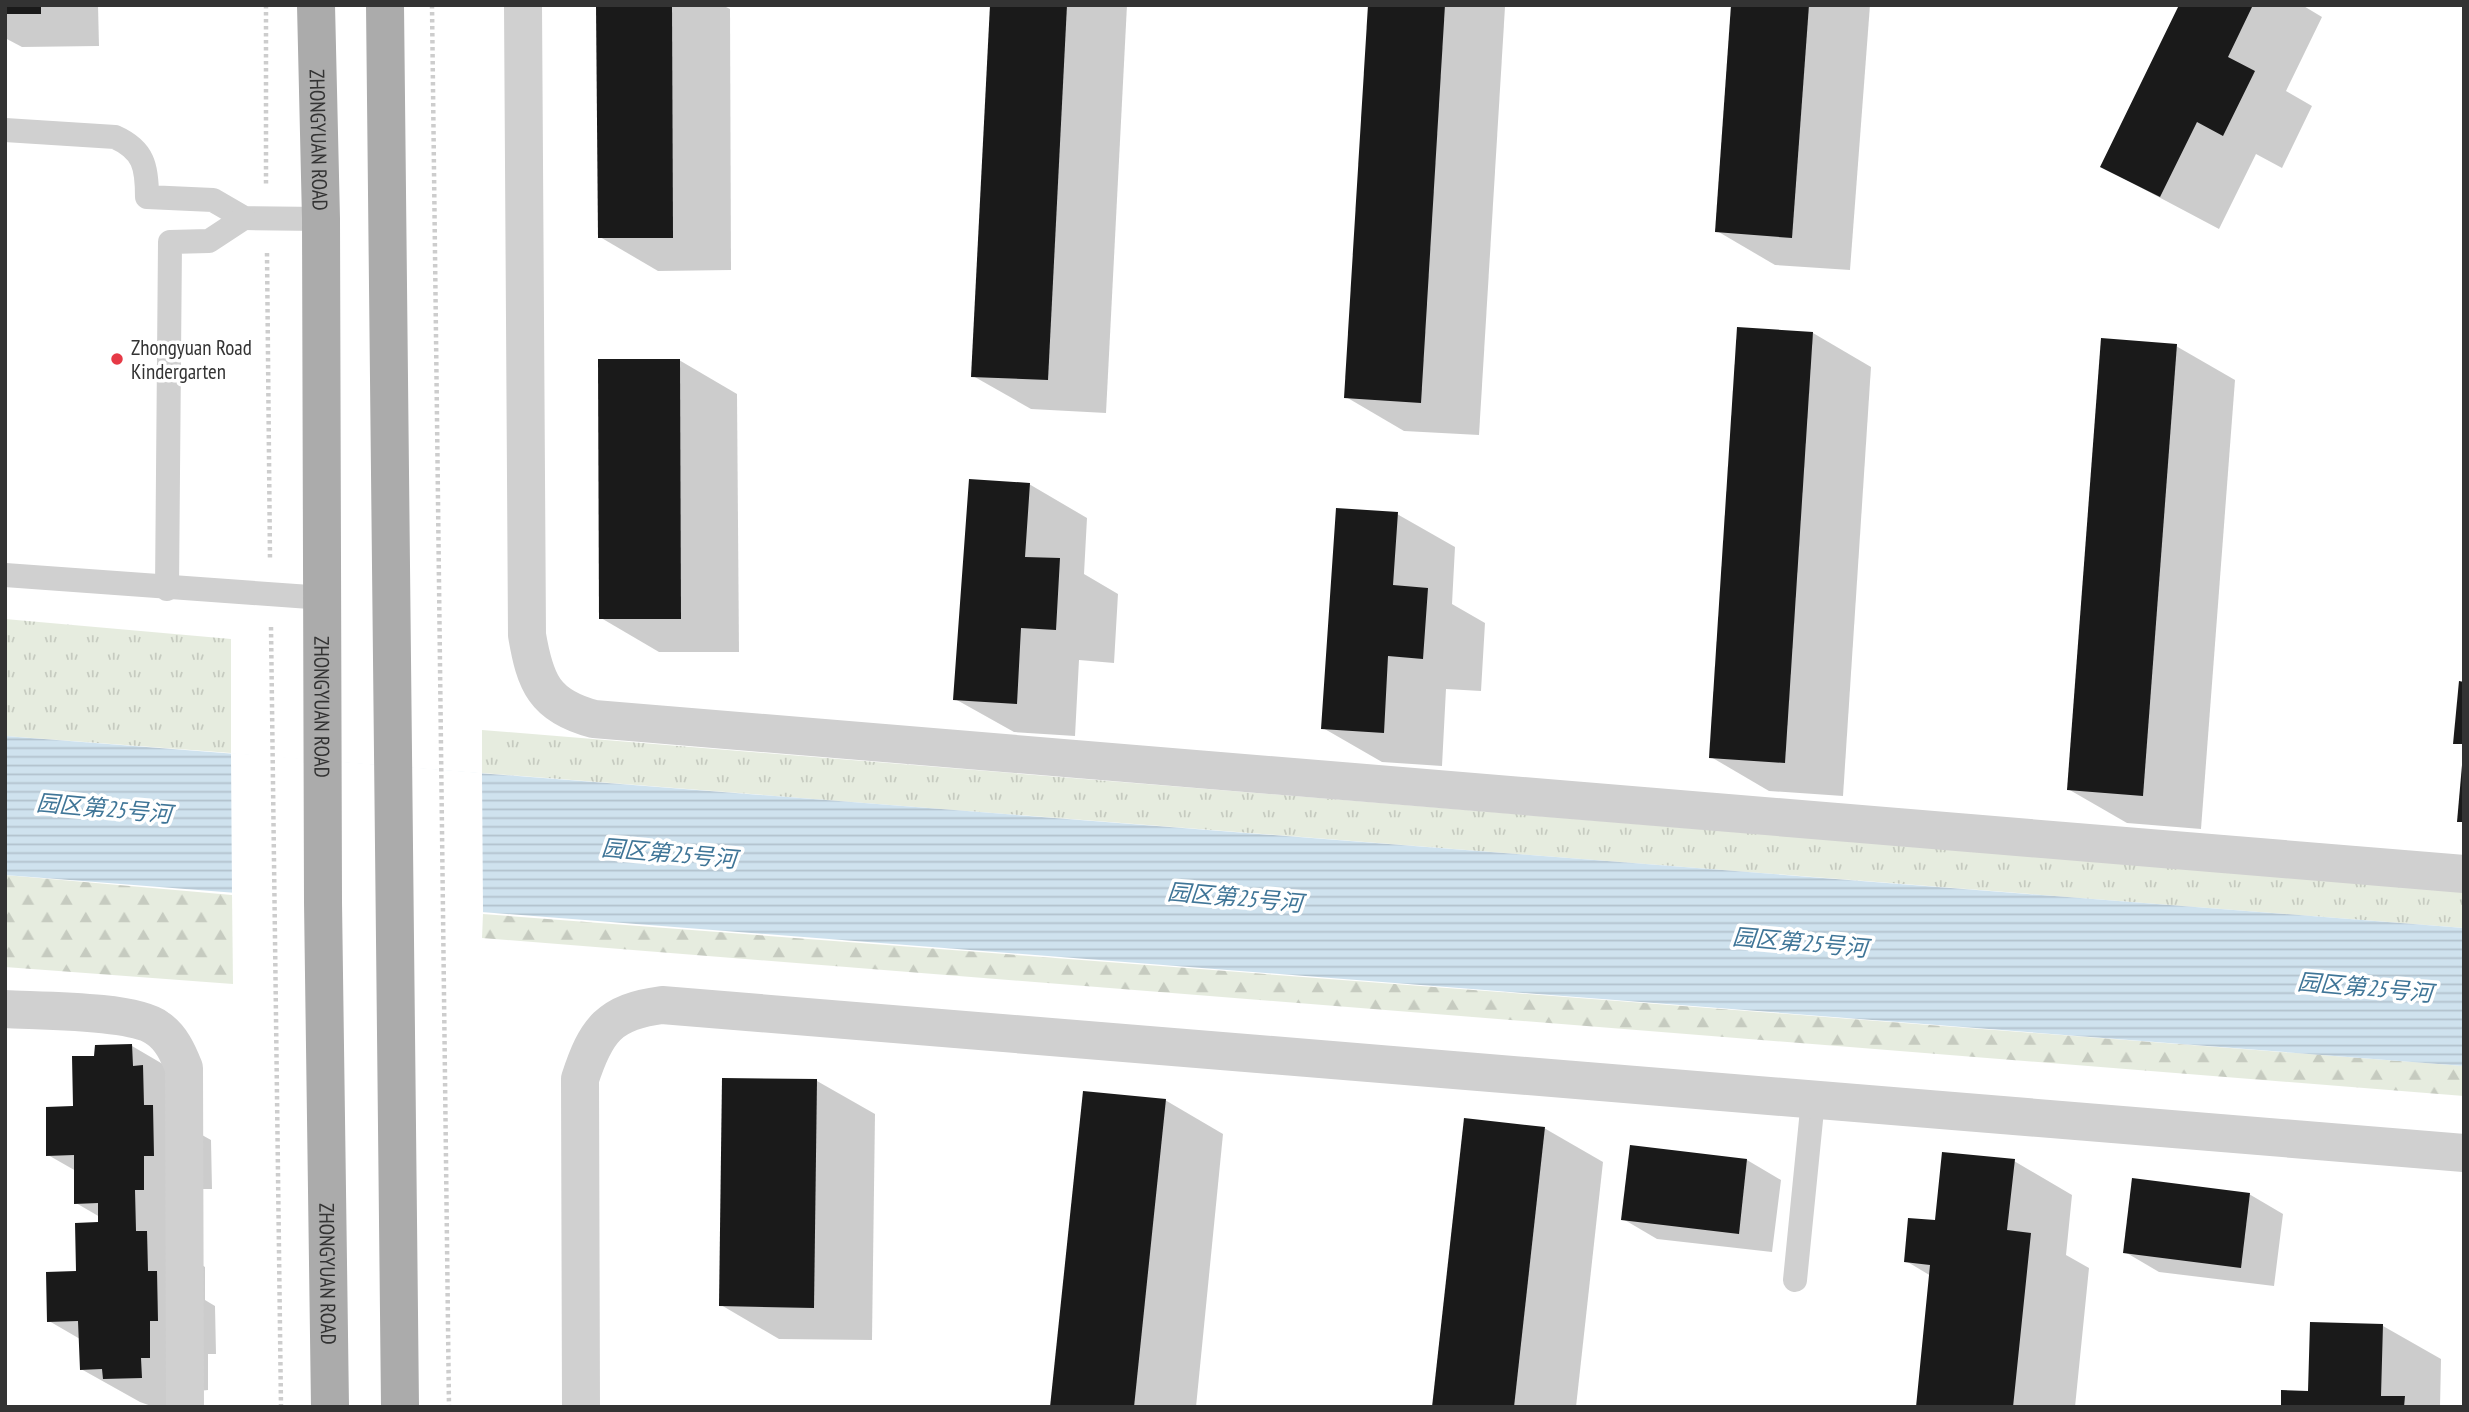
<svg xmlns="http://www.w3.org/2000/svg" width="2469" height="1412" font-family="'PT Sans Narrow','Noto Sans SC',sans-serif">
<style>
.grass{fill:url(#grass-tufts)}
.forest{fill:url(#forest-firs)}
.water{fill:url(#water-rules)}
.pier{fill:#fff}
.shadow{fill:#0003}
.building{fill:#1a1a1a}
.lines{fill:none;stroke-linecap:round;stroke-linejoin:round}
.path{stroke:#cdcdcd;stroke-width:4.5;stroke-dasharray:3.5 3.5;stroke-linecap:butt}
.lane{stroke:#d0d0d0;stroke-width:24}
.street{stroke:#d0d0d0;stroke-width:38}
.primary{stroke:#ababab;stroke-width:38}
.poi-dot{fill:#e63946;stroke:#fff;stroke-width:2.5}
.labels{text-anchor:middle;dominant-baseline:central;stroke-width:7;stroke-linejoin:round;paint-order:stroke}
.street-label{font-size:21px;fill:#333;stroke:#fff}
.poi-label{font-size:21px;fill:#333;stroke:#fff;text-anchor:start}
.water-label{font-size:23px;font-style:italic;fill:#3f7597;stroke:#fff}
</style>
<defs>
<pattern id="grass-tufts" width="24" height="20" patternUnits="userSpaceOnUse" patternTransform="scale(1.75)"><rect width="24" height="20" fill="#e6ecdf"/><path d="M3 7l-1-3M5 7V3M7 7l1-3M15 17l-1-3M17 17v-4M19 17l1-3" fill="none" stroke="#c6cbc0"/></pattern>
<pattern id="forest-firs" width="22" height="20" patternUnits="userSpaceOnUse" patternTransform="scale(1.75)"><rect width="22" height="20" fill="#e6ecdf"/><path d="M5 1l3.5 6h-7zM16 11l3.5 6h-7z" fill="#c6cbc0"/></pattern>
<pattern id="water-rules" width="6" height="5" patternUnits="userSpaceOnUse" patternTransform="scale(1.75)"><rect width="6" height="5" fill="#cfe2ee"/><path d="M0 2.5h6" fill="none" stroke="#b2c2cd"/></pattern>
</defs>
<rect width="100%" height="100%" fill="#fff"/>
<!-- grass -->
<g class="grass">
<path d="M5,619L231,639V753L5,736Z"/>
<path d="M482,730L2464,891V928L482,773Z"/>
</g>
<!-- forest -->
<g class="forest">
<path d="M5,875L232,895L233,984L5,967Z"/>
<path d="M483,914L2464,1066V1096L482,938Z"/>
</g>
<!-- water -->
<path class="water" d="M5,736L2464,928V1066L5,875Z"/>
<!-- pier -->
<path class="pier" d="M231,753L482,773L483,914L232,895Z"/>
<!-- shadow -->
<g class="shadow">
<path d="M5,5H98L99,46L22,47L5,38Z"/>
<path d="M598,5H722L730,9L731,270L658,271L600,237Z"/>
<path d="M992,5H1127L1106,413L1031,409L973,376Z"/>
<path d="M1370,5L1505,7L1479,435L1404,431L1346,397Z"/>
<path d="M1733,5H1870L1850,270L1775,265L1717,231Z"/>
<path d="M2181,5H2302L2322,17L2286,91L2312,106L2282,168L2256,154L2219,229L2102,167Z"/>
<path d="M1813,333L1871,367L1843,796L1769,791L1711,757Z"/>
<path d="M2176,346L2235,380L2201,829L2127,823L2068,789Z"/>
<path d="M679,360L737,394L739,652H659L601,618Z"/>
<path d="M1029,484L1087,518L1084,574L1118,594L1114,663L1079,660L1075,736L1014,732L955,699Z"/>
<path d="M1397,514L1455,547L1452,604L1485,623L1481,691L1446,689L1442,766L1382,762L1323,728Z"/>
<path d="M132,1046L190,1080L202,1135L211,1140L212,1189H201L194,1260L205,1267V1300L215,1306L216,1354H208V1390L199,1391L200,1407H154L140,1402L81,1369L80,1339L49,1321L78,1273L100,1224V1217L76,1203V1171L48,1155L75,1108L96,1058Z"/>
<path d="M817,1081L875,1114L872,1340L779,1339L721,1305Z"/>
<path d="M1165,1100L1223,1134L1196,1407H1052Z"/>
<path d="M1544,1128L1603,1162L1576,1407H1434Z"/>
<path d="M1747,1160L1781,1180L1772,1252L1657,1239L1623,1219Z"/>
<path d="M2014,1161L2072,1195L2066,1255L2089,1268L2075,1407H1917L1931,1276L1906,1261L1937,1222Z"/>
<path d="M2249,1194L2283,1214L2274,1286L2159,1272L2125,1252Z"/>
<path d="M2383,1326L2441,1359L2440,1407H2282L2310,1393Z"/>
</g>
<!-- building -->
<g class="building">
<rect x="5" y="5" width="36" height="9"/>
<path d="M596,5H672L673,238H598Z"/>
<path d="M990,5H1067L1048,380L971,377Z"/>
<path d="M1368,5H1445L1421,403L1344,398Z"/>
<path d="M1731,5H1809L1792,238L1715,232Z"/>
<path d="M2179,5H2253L2228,57L2255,71L2223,136L2197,122L2160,197L2100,167Z"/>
<path d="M1737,327L1813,332L1785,763L1709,758Z"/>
<path d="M2101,338L2177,344L2143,796L2067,790Z"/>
<path d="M598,359H680L681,619H599Z"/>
<path d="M969,479L1030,483L1025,557L1060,558L1056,630L1021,628L1017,704L953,700Z"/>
<path d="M1336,508L1398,512L1393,585L1428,588L1423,659L1388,656L1384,733L1321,729Z"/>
<path d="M2459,681L2464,682V744H2453Z"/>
<path d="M2462,765H2464V822H2457Z"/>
<path d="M132,1044L133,1066L143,1065L144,1105H153L154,1156H144V1190H135L136,1231H147L148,1271H157L158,1321H150V1358H141L142,1378L103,1379L102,1369L80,1370L78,1321L47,1322L46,1272L76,1271L75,1223L98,1222V1203L74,1204V1155L46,1156V1107L73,1106L72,1056H94L95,1045Z"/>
<path d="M722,1078L817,1079L814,1308L719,1306Z"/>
<path d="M1083,1091L1166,1099L1134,1407H1050Z"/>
<path d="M1464,1118L1545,1127L1514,1407H1432Z"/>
<path d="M1630,1145L1747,1159L1739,1234L1621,1220Z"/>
<path d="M1942,1152L2015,1159L2007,1230L2031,1233L2013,1407H1916L1930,1265L1904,1262L1908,1218L1935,1220Z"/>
<path d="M2132,1178L2250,1193L2241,1268L2123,1253Z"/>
<path d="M2310,1322L2383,1324L2381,1396H2405L2404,1407H2281V1390L2308,1391Z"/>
</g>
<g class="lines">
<!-- path -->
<g class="path">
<path d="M266,5V184"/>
<path d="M432,5L449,1407"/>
<path d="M267,253L270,559"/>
<path d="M271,627L281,1407"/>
</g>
<!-- lane -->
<g class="lane">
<path d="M5,130L115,137C144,150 147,167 147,197L213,200L244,218L321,219"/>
<path d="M5,575L324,598"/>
<path d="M167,589L170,242L209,241L244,218"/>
<path d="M1795,1280L1813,1100"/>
</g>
<!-- street -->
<g class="street">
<path d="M523,5L527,635C535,682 544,706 594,719L2464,874"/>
<path d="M5,1009C39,1011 133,1010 157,1028C171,1037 178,1053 184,1068L185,1407"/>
<path d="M581,1407L580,1079C596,1030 609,1012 662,1005L2464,1153"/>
</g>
<!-- primary -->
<g class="primary">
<path id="s1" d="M316,5L321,219L323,902L330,1407"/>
<path d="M385,5L400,1407"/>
</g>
</g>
<!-- markers -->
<circle class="poi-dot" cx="117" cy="359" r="7"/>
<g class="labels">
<!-- street labels -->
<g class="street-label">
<text stroke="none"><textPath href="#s1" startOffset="135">ZHONGYUAN ROAD</textPath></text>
<text stroke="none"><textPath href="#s1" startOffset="702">ZHONGYUAN ROAD</textPath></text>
<text stroke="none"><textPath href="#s1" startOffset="1269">ZHONGYUAN ROAD</textPath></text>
</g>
<!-- poi labels -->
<g class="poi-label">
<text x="131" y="347">Zhongyuan Road<tspan x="131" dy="24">Kindergarten</tspan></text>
</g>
<!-- water labels -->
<g class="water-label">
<text transform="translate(104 808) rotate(5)">园区第25号河</text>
<text transform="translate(669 853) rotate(5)">园区第25号河</text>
<text transform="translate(1235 897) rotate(5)">园区第25号河</text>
<text transform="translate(1800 942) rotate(5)">园区第25号河</text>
<text transform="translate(2365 987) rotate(5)">园区第25号河</text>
</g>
</g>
<!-- border -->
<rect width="2469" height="1412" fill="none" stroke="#333333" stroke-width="14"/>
</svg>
